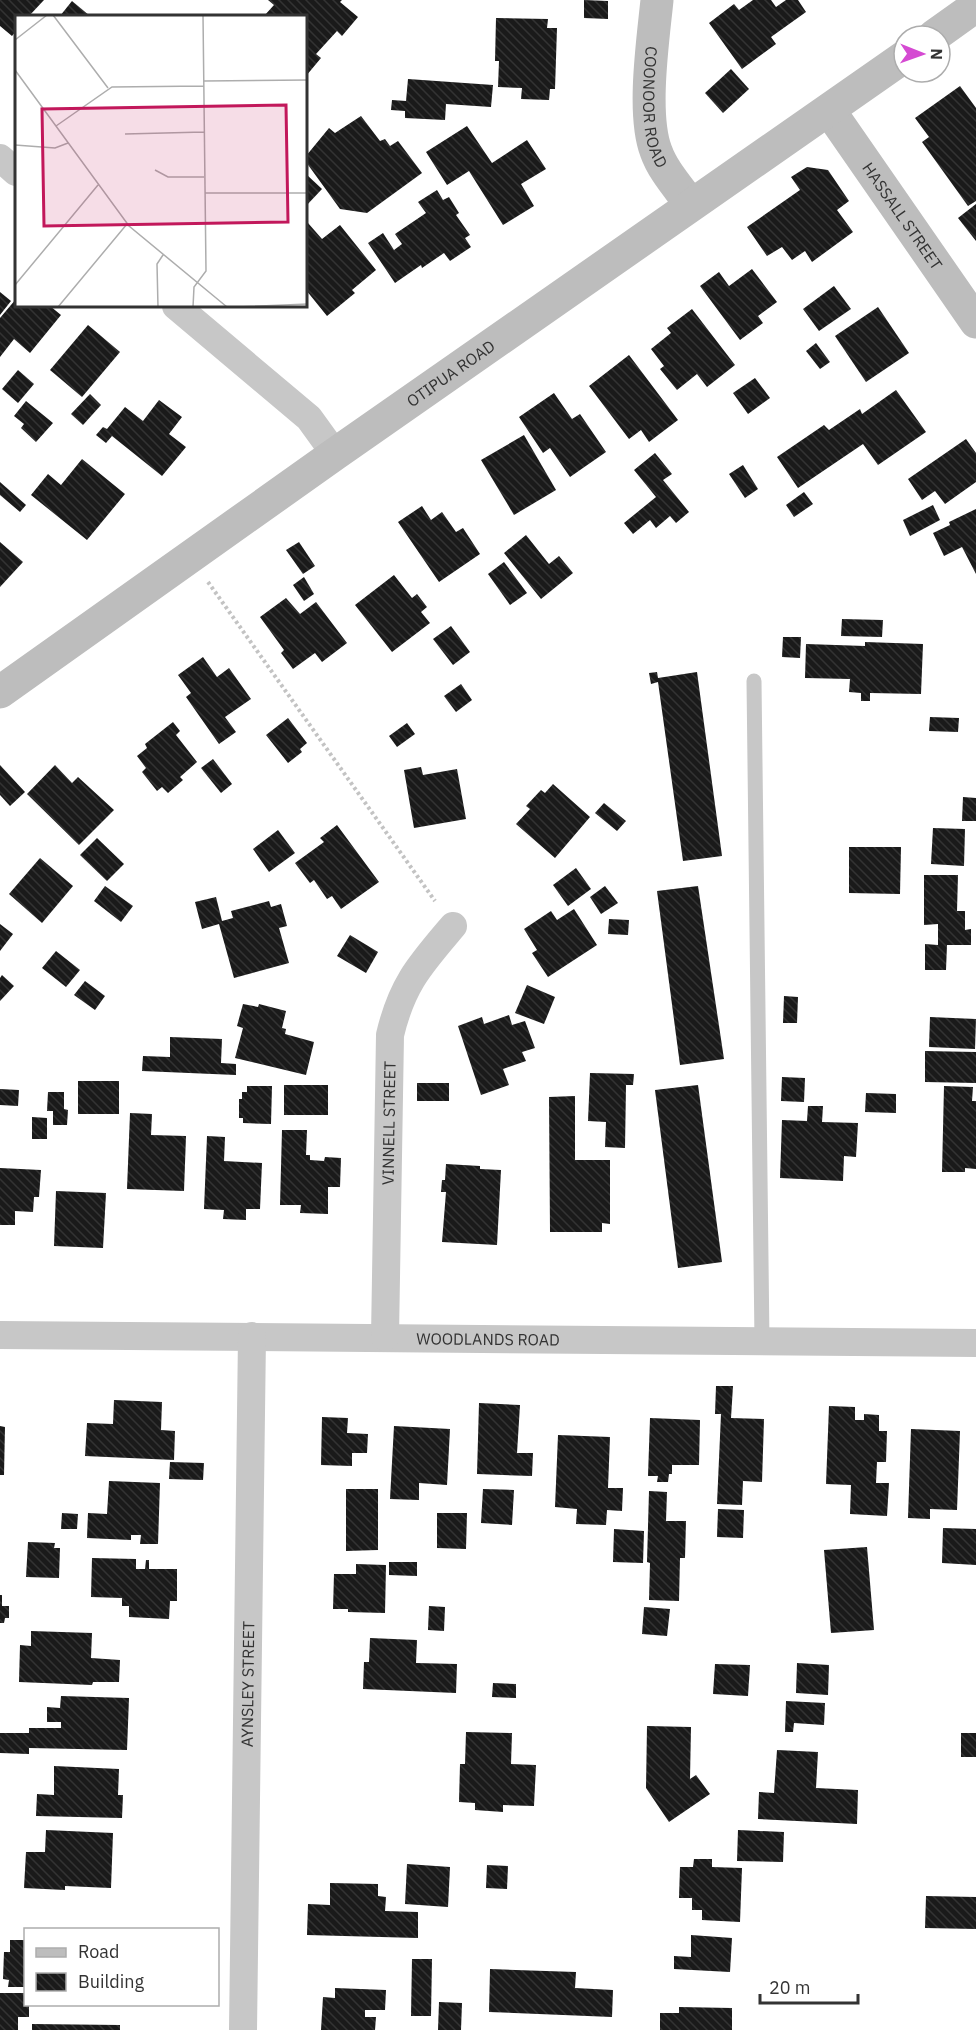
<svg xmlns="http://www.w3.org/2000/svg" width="976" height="2030" font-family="'IBM Plex Sans',sans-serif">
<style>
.building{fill:url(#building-back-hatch)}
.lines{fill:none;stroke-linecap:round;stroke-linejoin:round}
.path{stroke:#c3c3c3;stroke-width:4;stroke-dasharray:3 3;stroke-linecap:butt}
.lane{stroke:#c7c7c7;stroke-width:15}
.street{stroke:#c7c7c7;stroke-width:28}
.secondary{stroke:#bdbdbd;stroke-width:33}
.labels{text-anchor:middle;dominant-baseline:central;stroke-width:6;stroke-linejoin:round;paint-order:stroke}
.street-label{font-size:16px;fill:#333;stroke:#fff}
.inset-road{fill:none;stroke:#adadad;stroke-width:1.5}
.view{fill:#c2185b;fill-opacity:0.15;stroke:#c2185b;stroke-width:3}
.inset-edge{fill:none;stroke:#333;stroke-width:3}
</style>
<defs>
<pattern id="building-back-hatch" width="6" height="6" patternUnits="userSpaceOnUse" patternTransform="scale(1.5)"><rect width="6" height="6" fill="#1a1a1a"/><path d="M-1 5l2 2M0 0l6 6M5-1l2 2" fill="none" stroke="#333"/></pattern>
</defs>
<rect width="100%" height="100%" fill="#fff"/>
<!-- building -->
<g class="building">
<path d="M0,0H44L29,16H16V31L12,36L0,26Z"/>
<path d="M268,0H342L340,2L358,17L342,36L337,31L316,54L321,58L306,76V16H264L274,5Z"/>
<path d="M584,0L608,1V19L584,18Z"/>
<path d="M753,0H771L776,7L786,0H798L806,12L771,37L776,44L742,69L709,23L734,4L739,10Z"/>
<path d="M72,1L90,16H60Z"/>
<path d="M496,18L548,19L547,28H557L555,89H550L549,100L521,99L522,88L498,87L499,61H495Z"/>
<path d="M731,69L749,89L723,113L705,93Z"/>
<path d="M408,79L493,85L491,107L446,104L445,120L405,118V111L391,110L392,100L406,101Z"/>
<path d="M960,86L976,108V201L968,206L922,142L929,137L915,118Z"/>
<path d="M361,116L380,141L385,139L390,146L398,141L422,173L367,213L340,209L306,162V156L329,128L335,133Z"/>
<path d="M467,126L492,163L527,140L546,169L521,184L534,206L503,225L469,171L447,185L426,152Z"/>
<path d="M807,167L828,170L849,201L837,210L853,232L812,262L805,251L792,260L782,247L767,256L747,227L800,190L791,177Z"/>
<path d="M306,174L322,189L306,206Z"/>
<path d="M437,190L443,200L449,197L459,213L456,215L470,235L465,238L471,247L450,261L444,253L422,268L421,265L395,283L368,243L383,233L394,250L402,244L395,234L426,213L418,202Z"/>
<path d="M976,204V241L958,218Z"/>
<path d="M308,223L322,239L340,225L376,270L352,290L355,293L327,316L306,290V225Z"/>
<path d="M752,269L777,302L758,316L763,323L740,340L700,286L719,272L729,286Z"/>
<path d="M834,286L851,309L819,331L803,309Z"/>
<path d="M0,292L11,301L0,315Z"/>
<path d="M16,299V306H50L61,315L30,353L14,339L0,357V318Z"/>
<path d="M878,307L909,353L866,382L835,336Z"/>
<path d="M692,309L735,365L707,387L697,374L677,390L660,369L664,366L651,349L671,333L667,328Z"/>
<path d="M88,325L120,352L82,397L50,370Z"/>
<path d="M816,343L830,362L820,369L806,351Z"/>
<path d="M629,355L678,420L649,442L641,430L629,439L589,386Z"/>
<path d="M18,370L34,384L18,403L2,389Z"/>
<path d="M755,378L770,398L748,414L733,393Z"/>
<path d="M896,390L926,432L878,465L863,444L798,488L777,457L824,425L829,430L860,409L862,414Z"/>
<path d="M554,393L572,419L580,414L606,452L570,477L550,448L543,453L519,417Z"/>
<path d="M90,394L101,405L83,425L71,414Z"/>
<path d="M159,400L182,417L169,434L186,447L162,476L112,436L106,443L96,435L103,427L107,429L125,407L143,421Z"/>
<path d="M26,401L53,423L36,442L21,428L24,424L14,416Z"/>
<path d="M524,435L556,490L514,515L481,460Z"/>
<path d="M966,439L976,453V482L945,504L935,491L922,500L908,479Z"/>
<path d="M655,453L672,474L663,480L689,512L676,523L670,516L656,528L650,520L633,534L624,523L656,497L634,470Z"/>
<path d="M82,459L125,494L87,540L31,495L48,474L61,485Z"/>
<path d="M743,465L758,489L745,498L729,474Z"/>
<path d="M0,482L26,505L20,512L0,495Z"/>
<path d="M804,492L813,504L794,517L786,505Z"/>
<path d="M933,505L940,520L910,536L903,520Z"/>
<path d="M422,506L431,520L442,512L456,532L463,528L480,554L439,582L398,522Z"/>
<path d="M976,509V574L962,547L944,556L933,533L950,525L949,522Z"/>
<path d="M526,535L549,564L559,556L573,573L541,599L504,553Z"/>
<path d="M0,542L23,562L0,587Z"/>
<path d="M299,542L315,566L303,574L286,550Z"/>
<path d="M504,562L527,593L510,605L488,574Z"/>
<path d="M394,575L412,598L417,594L427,607L421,612L430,623L392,652L355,605Z"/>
<path d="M304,577L314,594L304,601L293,585Z"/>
<path d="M286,598L300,614L316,602L347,643L322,662L315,653L293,669L281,653L284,650L260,617Z"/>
<path d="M842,619L883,620L882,637L841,636Z"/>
<path d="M451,626L470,652L453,665L433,639Z"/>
<path d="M783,637H801L800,658L782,657Z"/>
<path d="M865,642L923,644L921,694L870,693V701H861V693L849,692L850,679L805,678L806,644L865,646Z"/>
<path d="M203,657L217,677L229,668L251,699L225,717L236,732L219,744L186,697L191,693L178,675Z"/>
<path d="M657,672L658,678L697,672L722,856L683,861L658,682L651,684L649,673Z"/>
<path d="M461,684L472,700L456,712L444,696Z"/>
<path d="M930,717L959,718L958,732L929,731Z"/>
<path d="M288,718L307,743L300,749L302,752L288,763L266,735Z"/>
<path d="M173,722L180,731L176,735L197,762L180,777L183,780L168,793L162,787L157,791L142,772L146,768L137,756L147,748L145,744Z"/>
<path d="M407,723L415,734L397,747L389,736Z"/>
<path d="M213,759L232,784L221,793L201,768Z"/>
<path d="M0,765L25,792L10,806L0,795Z"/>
<path d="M55,765L72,783L78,777L114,810L79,845L27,794Z"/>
<path d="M421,767L423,775L457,769L466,819L414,828L404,770Z"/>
<path d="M553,784L590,817L555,858L516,824L530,809L526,806L541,790L545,793Z"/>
<path d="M963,797L976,798V821H962Z"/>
<path d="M604,803L626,821L617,831L595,813Z"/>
<path d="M337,825L379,882L341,909L332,896L327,899L314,880L310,883L295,863L324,842L320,838Z"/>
<path d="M933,828L965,829L964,866L931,864Z"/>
<path d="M278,830L295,853L269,872L253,849Z"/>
<path d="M97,838L124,864L107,881L80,855Z"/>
<path d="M849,847H901L900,894L849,893Z"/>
<path d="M40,858L73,886L42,923L9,894Z"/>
<path d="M576,868L591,889L568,906L553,885Z"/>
<path d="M924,875H958L957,911H965V930L971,929V945H947L946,970H925V944L938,945V924L924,925Z"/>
<path d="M105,886L133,906L121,922L94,901Z"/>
<path d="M605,886L618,903L601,914L590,897Z"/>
<path d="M698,886L724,1059L680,1065L657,891Z"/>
<path d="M216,897L222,921L233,918L231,911L269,901L271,907L281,904L287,926L279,928L289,963L234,978L219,924L202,929L195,902Z"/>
<path d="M574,909L597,945L548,977L532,953L537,950L524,929L551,911L557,920Z"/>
<path d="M609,919L629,920L628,935L608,934Z"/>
<path d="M0,924L13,934L0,951Z"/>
<path d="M350,935L378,952L366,973L337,956Z"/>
<path d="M56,951L80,970L66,987L42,968Z"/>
<path d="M2,975L14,986L0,1001V978Z"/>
<path d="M85,981L105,996L95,1010L74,995Z"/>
<path d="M527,985L555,997L544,1024L515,1013Z"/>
<path d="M784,996L798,997L797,1023H783Z"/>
<path d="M243,1004L258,1007L259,1004L286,1011L282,1028L286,1029L285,1034L314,1042L306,1075L235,1058L243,1028L237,1026Z"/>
<path d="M509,1015L512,1025L525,1021L535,1048L522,1052L526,1061L503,1069L509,1085L481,1095L458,1026L482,1017L484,1024Z"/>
<path d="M930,1017L976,1019L975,1049L929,1047Z"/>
<path d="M170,1037L222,1039L221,1063L236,1064V1075L142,1071L143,1056L170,1057Z"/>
<path d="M925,1051L976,1052V1083L925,1082Z"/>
<path d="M590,1073L634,1074L633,1085H626L625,1148L605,1147L606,1122L588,1121Z"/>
<path d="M782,1077L805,1078L804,1102L781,1101Z"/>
<rect x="78" y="1081" width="41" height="33"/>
<rect x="417" y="1083" width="32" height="18"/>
<rect x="284" y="1085" width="44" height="30"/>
<path d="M698,1085L722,1262L678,1268L655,1090Z"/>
<path d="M247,1086H272L271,1124L243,1123V1118H239V1099H242V1092H247Z"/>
<path d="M944,1086L973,1087L972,1101H976V1169L965,1168V1172H942Z"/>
<path d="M0,1089L19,1090L18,1106L0,1105Z"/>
<path d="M48,1092H64V1109L68,1110L67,1125H53V1111H47Z"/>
<path d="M866,1093L896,1094V1113L865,1112Z"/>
<path d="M575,1096V1160H610V1224L602,1223V1232H550L549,1097Z"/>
<path d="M808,1106H823L822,1122L858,1123L856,1157L844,1156L843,1181L780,1178L782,1120L807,1121Z"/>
<path d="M130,1113L152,1114L151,1135L186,1136L184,1191L127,1189Z"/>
<path d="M32,1117L47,1118V1139H32Z"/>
<path d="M282,1130H307L306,1155H310V1160L324,1161L325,1157L341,1158L340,1187H328V1214L300,1213L301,1205H280Z"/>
<path d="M207,1136L225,1137L224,1161L262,1163L260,1209H246V1220L223,1219L224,1210L204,1209Z"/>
<path d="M446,1164L480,1166V1169L501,1170L497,1245L442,1242L446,1192H441L442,1180H445Z"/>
<path d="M0,1168L41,1170L39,1197H34L33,1212L15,1211V1225H0Z"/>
<path d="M56,1191L106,1193L103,1248L54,1246Z"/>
<path d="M716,1386H733L731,1418L764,1419L762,1482L743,1481L742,1505L717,1504L721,1414H715Z"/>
<path d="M114,1400L162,1402L161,1430L175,1431L174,1460L85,1456L87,1423L113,1424Z"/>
<path d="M479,1403L520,1405L517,1453H533L532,1476L477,1474Z"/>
<path d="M829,1406L855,1407V1420H864V1414L879,1415V1431H887L886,1462H877L876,1483H889L887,1516L850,1514L851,1485L826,1484Z"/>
<path d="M322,1417L348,1418L347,1433L368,1434L367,1453H352V1466L321,1465Z"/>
<path d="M650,1418L700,1420L699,1465H672V1474H669L668,1482H657L658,1476H648Z"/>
<path d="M0,1426L5,1427L4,1475H0Z"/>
<path d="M394,1426L450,1429L447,1485L419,1483V1500L390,1499Z"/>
<path d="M911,1429L960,1431L957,1510L930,1509V1519L908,1518Z"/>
<path d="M558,1435L610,1437L608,1488H623L622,1511L607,1510L606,1525L576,1524L577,1509L555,1507Z"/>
<path d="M170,1462L204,1463L203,1480L169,1479Z"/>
<path d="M109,1481L160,1483L158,1544H140L141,1535H131V1540L87,1538L88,1513L107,1514Z"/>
<path d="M346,1489H378V1550L346,1551Z"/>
<path d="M483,1489L514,1490L512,1525L481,1523Z"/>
<path d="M649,1491L667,1492L666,1521H686L685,1558H680L679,1601L649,1600L650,1563L647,1562Z"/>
<path d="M718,1509L744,1510L743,1538L717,1537Z"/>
<path d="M62,1513L78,1514L77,1529H61Z"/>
<path d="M437,1513H467L466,1549L437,1548Z"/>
<path d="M943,1528L976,1529V1565L942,1563Z"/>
<path d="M614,1529L644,1531L643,1563L613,1562Z"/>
<path d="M28,1542L55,1543L54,1548H60L59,1578L26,1577Z"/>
<path d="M867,1547L874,1630L831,1633L824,1550Z"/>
<path d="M92,1558L136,1559V1569H145L146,1560H149V1569H177V1601H170L169,1619L129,1617V1606H122V1598L91,1597Z"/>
<path d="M389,1562H417V1576L389,1575Z"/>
<path d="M356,1564L386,1565L385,1613L348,1612V1609H333L334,1574H356Z"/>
<path d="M0,1595H2V1606H9V1618H5L4,1623H0Z"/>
<path d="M429,1606L445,1607L444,1631L428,1630Z"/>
<path d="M644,1607L670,1609L667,1636L642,1634Z"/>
<path d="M31,1631L92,1633L91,1658L120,1660L119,1682H93L92,1685L19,1682L20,1645L31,1646Z"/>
<path d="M370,1638L417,1640L416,1663L457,1664L456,1693L363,1689L364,1662H369Z"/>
<path d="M797,1663L829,1665L828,1695L796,1693Z"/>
<path d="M715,1664L750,1665L748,1696L713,1694Z"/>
<path d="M493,1683L516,1684V1698L492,1697Z"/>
<path d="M61,1696L129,1698L127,1750L29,1748V1754L0,1753V1733H29V1728H61V1722H47V1707L60,1708Z"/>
<path d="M786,1701L825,1703L824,1725L794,1723L793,1732H785Z"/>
<path d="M647,1726L691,1727L690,1779L696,1775L710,1794L669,1822L646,1788Z"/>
<path d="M466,1732L512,1733L511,1764L536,1765L534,1806L503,1805V1812L475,1810V1803L459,1802L460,1764H465Z"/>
<rect x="961" y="1733" width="15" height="24"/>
<path d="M777,1750L818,1752L816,1788L858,1790L857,1824L758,1819L759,1792L774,1793Z"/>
<path d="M54,1766L119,1769L118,1795H123L122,1818L36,1816L37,1794L54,1795Z"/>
<path d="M46,1830L113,1833L111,1888L65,1886V1890L24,1888L26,1852H45Z"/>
<path d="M738,1830L784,1832L783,1862L737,1861Z"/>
<path d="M694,1859H712V1867L742,1868L740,1922L702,1920V1910H692V1898H679L680,1867H693Z"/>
<path d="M407,1864L450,1867L448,1907L405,1904Z"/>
<path d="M487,1865L508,1866L507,1889L486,1888Z"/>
<path d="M330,1883L378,1884V1896L386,1897L385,1911L418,1912V1938L307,1935L308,1904L330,1905Z"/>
<path d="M926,1896L976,1897V1929L925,1928Z"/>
<path d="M691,1935L732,1938L730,1972L674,1969V1956L691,1957Z"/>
<path d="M10,1940H26V1987H8L9,1980L3,1979L4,1952H10Z"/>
<path d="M412,1959H432L431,2016H411Z"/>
<path d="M490,1969L576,1972L575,1988L613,1990L612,2017L489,2012Z"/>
<path d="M335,1988L386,1990L385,2010H365V2017H376L375,2030H321L323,1997L335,1998Z"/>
<path d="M0,1993H26V2004H29V2017H18V2030H0Z"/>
<path d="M439,2002L462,2003L461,2030H438Z"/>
<path d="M679,2007L732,2008V2030H660V2013H679Z"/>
<path d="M32,2024L120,2025V2030H32Z"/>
</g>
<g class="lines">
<!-- path -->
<path class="path" d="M208,582L435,901"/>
<!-- lane -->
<path class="lane" d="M754,681L762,1342"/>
<!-- street -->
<g class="street">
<path d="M0,158L16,172"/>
<path d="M176,306L309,418L335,454"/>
<path id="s1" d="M0,1335L976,1343"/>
<path id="s2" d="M385,1337L390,1035C402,984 420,965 453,926"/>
<path id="s3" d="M243,2030L252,1336"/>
</g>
<!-- secondary -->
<g class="secondary">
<path id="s4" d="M657,0C653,40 642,114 656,151C663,171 679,188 691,205"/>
<path d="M934,36L976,6"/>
<path id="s5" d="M829,110L976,322"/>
<path id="s6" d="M0,692L335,454L904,57"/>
</g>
</g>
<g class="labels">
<!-- street labels -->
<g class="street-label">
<text stroke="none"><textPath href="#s4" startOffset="108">COONOOR ROAD</textPath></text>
<text stroke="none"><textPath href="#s5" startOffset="129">HASSALL STREET</textPath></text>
<text stroke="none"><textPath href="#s6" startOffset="552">OTIPUA ROAD</textPath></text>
<text stroke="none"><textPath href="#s2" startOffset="214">VINNELL STREET</textPath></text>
<text stroke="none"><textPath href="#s1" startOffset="488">WOODLANDS ROAD</textPath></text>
<text stroke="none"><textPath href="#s3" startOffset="346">AYNSLEY STREET</textPath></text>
</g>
</g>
<!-- overview -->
<g transform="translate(15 15)">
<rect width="292" height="292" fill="#fff"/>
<path class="inset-road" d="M38,0L93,73M0,25L32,0M0,55L114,211L212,292M189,66L293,65M41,111L97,72L189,71M110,119L189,117M0,130L40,133L53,128M140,155L153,162H189M190,178H293M0,270L83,170M43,292L112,209M143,292L142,249L148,240M178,292L179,272L191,256L188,0M222,292L293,289"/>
<path class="view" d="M271,90L273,207L29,211L27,94Z"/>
<rect width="292" height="292" class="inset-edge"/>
</g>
<!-- legend -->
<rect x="24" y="1928" width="195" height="78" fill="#ffffff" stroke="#adadad" stroke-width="1.5"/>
<rect x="36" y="1948" width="30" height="9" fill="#bdbdbd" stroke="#adadad" stroke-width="1.5"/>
<text x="78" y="1958" font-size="18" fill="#333333">Road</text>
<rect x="36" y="1973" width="30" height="18" fill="url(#building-back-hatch)" stroke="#adadad" stroke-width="1.5"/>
<text x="78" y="1988" font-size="18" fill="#333333">Building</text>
<!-- north arrow -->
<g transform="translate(922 54) rotate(91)"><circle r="28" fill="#ffffff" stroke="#adadad" stroke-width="1.5"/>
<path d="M0-4.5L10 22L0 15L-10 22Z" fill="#d54ad2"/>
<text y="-9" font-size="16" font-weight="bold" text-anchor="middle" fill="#333333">N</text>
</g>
<!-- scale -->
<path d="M760 1994v9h98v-9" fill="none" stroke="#333333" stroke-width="3"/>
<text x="769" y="1994" font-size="18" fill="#333333" stroke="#ffffff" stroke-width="4.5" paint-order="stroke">20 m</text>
</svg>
